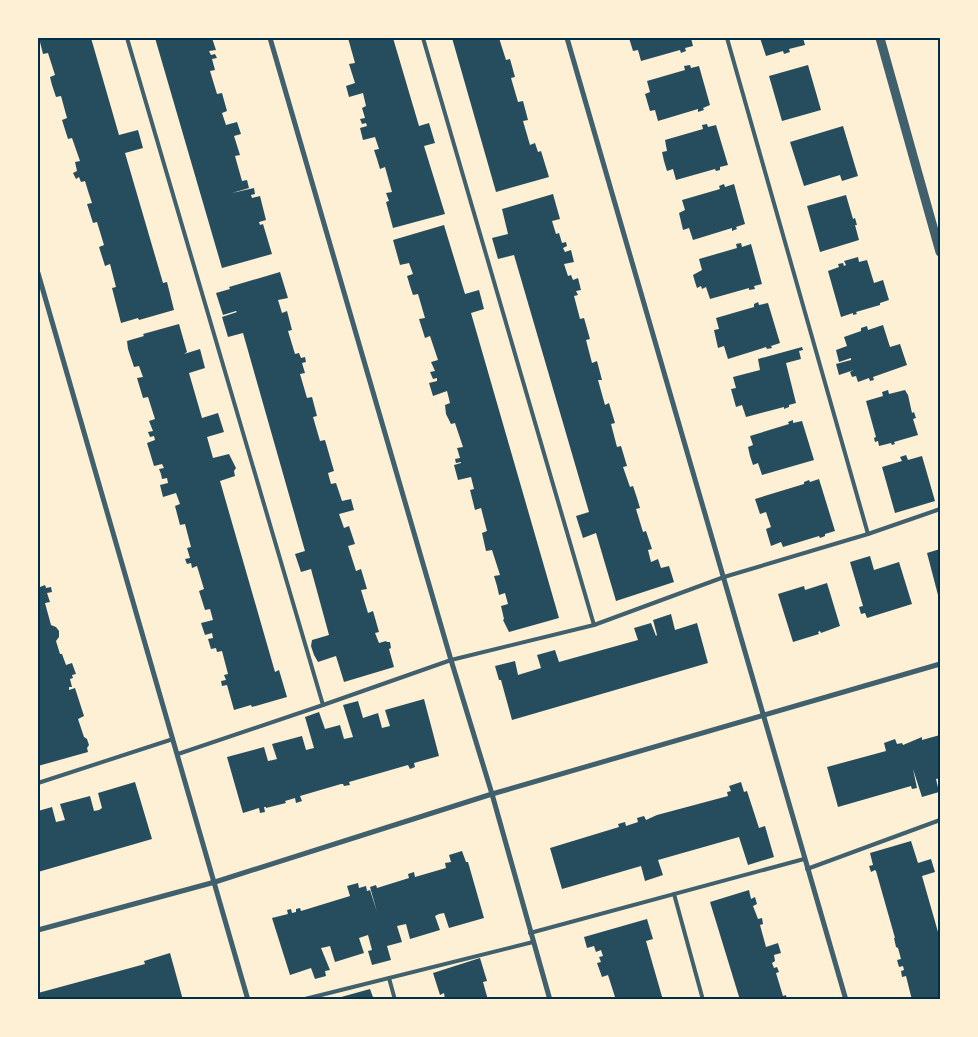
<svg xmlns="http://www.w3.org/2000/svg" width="978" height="1037" font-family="Jost,sans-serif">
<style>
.building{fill:#264d5e}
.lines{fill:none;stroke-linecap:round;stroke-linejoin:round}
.service{stroke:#3f606c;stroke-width:4}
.minor{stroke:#3f606c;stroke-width:5}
.tertiary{stroke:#3f606c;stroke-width:9}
.neatline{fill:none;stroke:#003049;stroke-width:2}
</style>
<rect width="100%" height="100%" fill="#fdf0d5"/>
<!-- building -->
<g class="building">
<path d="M39,38H91L119,135L138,130L143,148L125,153L163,283L167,282L174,310L139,320L138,318L121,323L112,288L116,287L110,264L105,266L99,247L104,245L97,222L93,223L87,204L92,203L88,191L85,181L81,182L79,177L76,179L73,173L77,171L75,162L80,161L72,138L68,139L62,120L67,118L61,96L56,97L52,85L50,77L55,75L48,53L43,54Z"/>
<path d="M155,38H200L201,40L212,38L216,50L209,51L211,55L215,54L217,58L212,59L215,70L210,71L217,94L222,93L227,111L222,113L226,125L237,122L241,134L234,136L240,155L235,156L242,181L247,180L249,188L232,193L254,188L255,194L251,195L252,198L260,196L266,220L259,222L260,225L263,224L272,254L222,268Z"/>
<path d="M341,38H393L419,126L429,123L435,143L424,146L445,214L393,228L386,202L389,201L386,193L392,192L385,167L380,169L377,159L374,150L379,149L375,137L363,140L360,128L367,126L366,123L362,124L360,119L365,118L362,108L366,106L363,93L349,97L346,86L355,83L349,64L355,63L348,38L342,40Z"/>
<path d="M452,38H499L506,60L510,59L515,77L511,78L518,102L523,101L528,120L523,121L530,145L535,143L538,152L541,151L549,177L496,192Z"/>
<path d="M629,38H691L693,46L685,48L686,51L681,53L680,50L641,61L638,50L633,51Z"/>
<path d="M760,38H803L805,45L789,49L790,52L784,54L783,51L766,56Z"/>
<path d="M690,65L691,68L699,66L710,105L703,108L704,110L698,112V109L658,121L655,110L650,111L645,94L650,92L647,81L685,70L684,66Z"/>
<path d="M808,65L821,110L782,121L769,76Z"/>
<path d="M707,124L708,127L716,125L728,165L720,167V170L716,171L715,169L676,180L673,169L667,171L664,161L662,152L667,151L665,140L703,129L702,125Z"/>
<path d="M843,126L858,176L842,181L840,175L804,186L790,142Z"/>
<path d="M724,184L725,187L734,184L745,224L736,227L737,229L732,231V228L693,240L689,228L683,230L679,213L685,210L682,200L720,189L719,186Z"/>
<path d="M553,194L560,219L552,221L556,234L559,233L562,243L566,242L567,246L563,248L565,252L571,250L574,262L564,264L568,276L571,275L573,280L578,278L581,290L576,291L578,295L574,296L580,319L584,318L590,339L586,340L592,363L597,361L602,380H598L605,405L609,403L615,423L611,424L617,447L621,446L627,466L623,467L630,487L633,486L637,498L640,508L636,509L643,532L646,531L652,549L648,550L651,562L658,559L661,568L669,566L674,582L616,601L596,533L583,538L576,516L589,512L514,255L498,259L492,238L508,234L502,209Z"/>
<path d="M846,195L853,219L855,218L857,225H855L859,240L820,252L807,206Z"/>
<path d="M444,225L465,294L479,290L484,309L471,313L559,618L509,632L503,620L504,619L501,606L508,604L505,593L499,595L497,586L494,576L500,575L492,550L486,551L482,533L487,531L481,508L475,510L470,490L474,489L471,477L458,480L454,465L461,463V462L456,463L455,459L460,458L457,448L463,447L455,423L451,424L446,414L445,405L450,403L447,391L433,396L429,383L437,381V378L433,379L430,372L435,371L431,362L438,360L430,336L425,338L419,319L425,318L418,294L413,295L410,286L407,276L413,274L409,263L400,265L393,240Z"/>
<path d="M741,243L742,247L751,244L762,284L754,286L755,289L749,290V288L710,299L706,287L702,289L701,286L697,288L695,282L693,275L702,270L699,259L737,248L736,244Z"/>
<path d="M858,257L859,262L867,260L874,283L883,280L889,300L880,303V305L856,312L857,314L853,315V313L841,317L828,271L839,267L838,264L843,263L844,266L846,265L844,261Z"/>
<path d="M280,272L288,298L278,300L282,313L287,311L292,330L288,331L295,354L299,353L301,358L305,357L306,362L302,363L305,373L300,374L307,398L312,397L317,416L313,417L320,441L325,440L334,471L328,473L331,484L336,483L342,501L351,499L354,510L339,514L344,528L349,526L355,544L348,546L356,571L361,569L367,589L361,590L368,613L373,611L379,632L375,633L379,643L386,641L387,642H390L391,648L389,649L394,667L344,682L336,656L318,662L314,655L311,646L312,640L329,635L311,569L301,572L295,554L305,551L243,333L228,337L222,317L237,312L236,311L223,315L216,293L230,289L229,287Z"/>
<path d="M758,302L759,305L768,303L780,343L771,346L772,348L767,349L766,347L728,359L724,346L718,348L714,330L719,329L716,318L754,307V304Z"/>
<path d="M179,324L187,352L184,354L200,349L205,368L189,373L202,418L218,413L224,432L207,437L213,458L229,454L236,468L234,471L235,476L220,481L275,672L279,670L287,697L252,707L251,705L234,710L227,685L222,686L221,681L226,680L224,675L228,674L222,651L217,652L216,648L211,649L208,639L213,638L212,633L205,635L201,623L213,620L210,609L205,610L199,591L204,589L197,566L192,568L191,563L187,564L185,559L190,558L187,548L191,547L185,524L180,525L175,506L180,504L176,493L163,497L160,485L168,483L167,478L162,479L161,474L159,469L164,468L162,464L154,466L147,443L155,440L154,436L150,437L148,432L153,431L149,421L155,419L148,397L143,398L137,378L143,377L139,366L134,367L128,349L127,341L144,336L143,334Z"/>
<path d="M883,325L890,347L900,344L907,365L873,377L874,380L870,381L869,378L858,382L856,376L852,377L850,372L854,370L839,375L836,364L851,360V358L839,362L836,350L847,346L844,337L861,331V328L867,326L868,330Z"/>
<path d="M802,347L803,350L799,351L801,359L786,363L796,403L789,405V407L784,409V407L746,417L742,405L736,407L731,389L736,388L733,377L760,370L758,359Z"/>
<path d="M888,390L889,394L905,390L908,395L912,413L914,412L916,418L913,419L918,435L894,442L895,444L892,445L891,443L879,446L878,441L875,442L874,438L876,437L866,401L883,396L882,392Z"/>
<path d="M793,420V423L802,421L814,460L762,475L758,463L753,465L750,456L748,447L753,445L750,436L789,424L788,422Z"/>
<path d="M906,455L908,460L922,456L935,501L895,513L882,467L902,461L900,457Z"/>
<path d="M819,479L835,531L825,534V536L820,538L819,536L783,547L781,542L771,546L766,529L771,527L766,512L760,514L755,499L804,484V482L809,480L810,482Z"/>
<path d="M940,549V594L938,595L927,553Z"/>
<path d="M870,556L874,570L899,562L912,604L867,618L865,613L861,614L859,607L863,606L850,562Z"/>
<path d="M38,582L40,587L45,585L46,588L51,587L52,592L47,593L50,602L45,603L51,625L56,627L59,631V637L56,641L60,654H62L66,665L72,663L76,674L72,675L73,678L70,679L72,687H69V690L75,688L84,716L78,719L84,737L87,739L89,745L87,748L88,752L38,766Z"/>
<path d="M827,583L840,626L821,633L820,631L818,632L819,634L793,642L778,594L804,586L805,590Z"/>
<path d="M671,614L675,630L697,623L708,663L512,720L501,680H499L495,666L515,661L518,675L541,668L537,655L555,650L559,662L638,640L634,628L651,623L656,636L657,635L653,620Z"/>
<path d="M424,699L439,756L414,763L415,767L410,769L408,765L349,782L350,785L344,786L343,784H341L300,796L302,801L296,803L295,798L285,801L286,803L266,808V807H264L265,812L260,813L259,808L243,813L227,757L264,747L268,761L273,760L277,759L272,744L302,736L306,750L314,748L305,717L319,712L325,729L340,725L344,739L353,737L343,705L358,701L363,718L378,713L382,728L390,726L385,710Z"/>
<path d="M940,735V778L936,779L939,792L922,797L913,769L917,788L912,789L911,786L838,807L827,767L886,751L884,743L895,739L897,744L902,743L903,745L922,737V740Z"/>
<path d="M135,782L152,839L38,872V811L52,807L56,822L65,820L60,804L90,796L94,811L99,810L102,808L98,793Z"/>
<path d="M741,782L744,792L747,791L759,828L765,826L774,857L748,865L739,837L658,860L663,875L645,881L641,866L562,889L550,848L619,827L618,824L625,822L626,826L638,822L637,818L644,816L646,820L657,815L728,796L727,792L731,791L729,786Z"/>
<path d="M911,841L918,863L931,859L935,872L922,876L940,939V1000H912L906,976L902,977L901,971L904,970L903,966L899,967L897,960L901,959L898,948L896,947L894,938H895L876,871L875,870L871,872L869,866L873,865L870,853Z"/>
<path d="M462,851L466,862H468L484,918L449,928L444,913L439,914L435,916L440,930L410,939L406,924L397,926L402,942L387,946L391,960L372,965L368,951L372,950L368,935L359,938L364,953L335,962L330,946L326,947L321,948L330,970L325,971L326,976L315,979L311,968L290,975L272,918L288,914L287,910L291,909L292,913L296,912V909L300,908L301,911L350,896L347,886L358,883L359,888L366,886L367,891L370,890L377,912L370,887L376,885L377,888L409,878L408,874L414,872L415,877L446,868L445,863L451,862L449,855Z"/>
<path d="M749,890L751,899L755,897L757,904L753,906L758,919L762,918L763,924L760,925L766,947L778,943L781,953L774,955L775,961L772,963L774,968L777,967L779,972L776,973L783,996L786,995L787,1000H740L710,902Z"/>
<path d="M647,919L653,939L646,941L663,1000H611V998L615,997L608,975L602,977L597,963L601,962L599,957L603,956L601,950L596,952L594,946L587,948L584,937Z"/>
<path d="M170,953L183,1000H38V993L145,964L144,961Z"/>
<path d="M480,958L487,981L483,982L488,1000H445L444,993L440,995L433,973Z"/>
<path d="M370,989L374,1000H334V999Z"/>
</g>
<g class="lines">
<!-- service -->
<g class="service">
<path d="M127,38L323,705L451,660L594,625"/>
<path d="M423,38L594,625L724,577L868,534"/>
<path d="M727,38L868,534L940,509"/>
<path d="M178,754L323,705"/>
<path d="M38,783L173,739"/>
<path d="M807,869L940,820"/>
<path d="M674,894L703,1000"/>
<path d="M530,933L804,859"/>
<path d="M389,978L395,1000"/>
<path d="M301,1000L533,942"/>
</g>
<!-- minor -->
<g class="minor">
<path d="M270,38L451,660L492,794L550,1000"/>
<path d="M567,38L846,1000"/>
<path d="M38,273L248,1000"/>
<path d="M38,930L215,882L492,794L940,664"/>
</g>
<!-- tertiary -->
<path class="tertiary" d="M880,38L940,252"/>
</g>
<!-- border -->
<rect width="978" height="1037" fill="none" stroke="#fdf0d5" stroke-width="78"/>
<rect x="39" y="39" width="900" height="959" class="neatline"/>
</svg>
